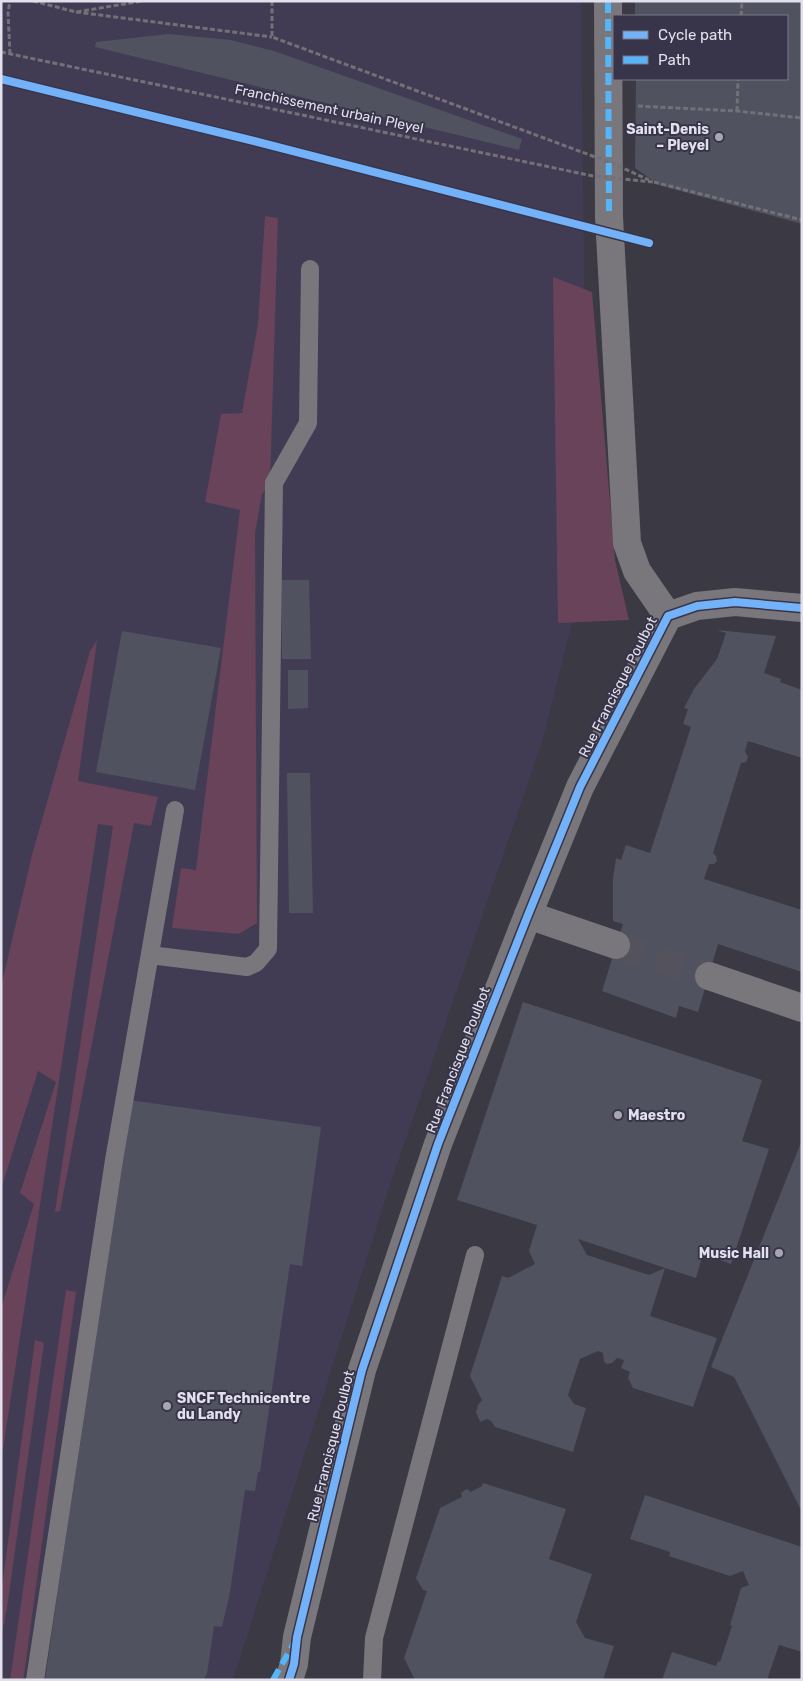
<svg xmlns="http://www.w3.org/2000/svg" width="803" height="1681" font-family="Rubik,sans-serif">
<style>
.built{fill:#413c54}
.green{fill:#684359}
.building{fill:#50525f}
.lines{fill:none;stroke-linecap:round;stroke-linejoin:round}
.street-tunnel{stroke:#54525d;stroke-width:28;stroke-dasharray:28 14;stroke-linecap:butt}
.path{stroke:#737177;stroke-width:3;stroke-dasharray:5 2.5;stroke-linecap:butt}
.lane{stroke:#79777b;stroke-width:18}
.street{stroke:#79777b;stroke-width:28}
.path-bridge{stroke:#737177;stroke-width:3;stroke-dasharray:5 2.5;stroke-linecap:butt}
.quiet{stroke:#56b5f8;stroke-width:6;stroke-dasharray:12 6;stroke-linecap:butt}
.cycleway-casing{stroke:#383449;stroke-width:11}
.cycleway{stroke:#73b2f8;stroke-width:8}
.poi-dot{fill:#a8a6b2;stroke:#383449;stroke-width:2}
.labels{text-anchor:middle;dominant-baseline:central;stroke-width:4;stroke-linejoin:round;paint-order:stroke}
.street-label{font-size:14px;fill:#e2e0ed;stroke:#383449}
.poi-label{font-size:14px;font-weight:bold;fill:#e2e0ed;stroke:#383449;text-anchor:end}
</style>
<rect width="100%" height="100%" fill="#3b3944"/>
<!-- built -->
<path class="built" d="M1,1H581L585,343L601,507L543,739L388,1191L233,1680H1Z"/>
<!-- green -->
<g class="green">
<path d="M265,216L278,218L270,484L262,494L255,533L257,923L239,934L172,928L181,868L196,870L240,510L205,502L221,414L242,413L258,324Z"/>
<path d="M553,277L592,292L615,560L629,620L558,623Z"/>
<path d="M97,640L78,781L158,797L151,826L134,823L60,1211L55,1212L113,826L98,824L1,1462V1359L3,1353L1,1352V1308L34,1204L20,1193L56,1082L38,1071L1,1189V987L32,855L90,651Z"/>
<path d="M66,1290L76,1292L24,1675L23,1680H10Z"/>
<path d="M35,1340L44,1343L7,1608L1,1639V1594Z"/>
</g>
<!-- building -->
<g class="building">
<path d="M635,1H802V224L659,185L635,168L636,79H787V16H635Z"/>
<path d="M169,34L231,40L274,51L522,139L519,150L95,47L96,42Z"/>
<path d="M281,580H309L311,659H282Z"/>
<path d="M717,630L776,636L764,673L781,679L780,682L802,690V758L748,741L745,751L748,757L746,762L741,763L713,853L716,856L717,861L714,864H709L704,879L802,910V972L718,944L698,1012L679,1006L676,1018L602,991L623,924L613,921V878L616,858L621,860L626,845L650,853L691,727L683,724L688,709L684,708L694,689L717,659L726,633Z"/>
<path d="M122,631L221,648L195,790L96,772Z"/>
<path d="M288,670H308V708L288,709Z"/>
<path d="M287,773H310L313,913H289Z"/>
<path d="M523,1002L762,1080L742,1141L769,1149L731,1264L703,1254L696,1278L665,1268L578,1239L587,1255L649,1275L665,1268L650,1316L717,1338L693,1407L633,1388L628,1378L630,1372L621,1368L624,1360L617,1358L612,1363L606,1364L604,1361L603,1353L598,1351L580,1359L568,1395L574,1404L586,1408L573,1452L495,1427L491,1421L487,1419L480,1422L476,1412L478,1405L482,1400L470,1376L502,1276L508,1278L535,1264L529,1251L537,1225L457,1200Z"/>
<path d="M129,1100L321,1127L302,1266L290,1264L260,1472H258L255,1491L245,1490L230,1592L222,1627L214,1626L207,1674L203,1680H45Z"/>
<path d="M802,1140V1512L734,1377L711,1367Z"/>
<path d="M483,1483L566,1509L549,1559L592,1574L576,1622L585,1638L614,1646L603,1680H415L404,1658L427,1591L423,1590L416,1578L440,1508L462,1497L461,1493L467,1489L471,1492L482,1486Z"/>
<path d="M645,1495L802,1547V1652L779,1645L767,1680H662L672,1652L716,1666L718,1661L720,1662L732,1626L730,1625L741,1588L749,1585L743,1571L730,1576L669,1556L670,1552L630,1539Z"/>
</g>
<g class="lines">
<!-- street-tunnel -->
<path class="street-tunnel" d="M616,945L709,976"/>
<!-- path -->
<g class="path">
<path d="M33,1L76,12L142,1"/>
<path d="M76,12L272,37"/>
<path d="M741,16L742,1"/>
<path d="M10,54L8,12L10,1"/>
<path d="M638,106L737,111L802,118"/>
<path d="M737,111L738,79"/>
<path d="M654,182L802,220"/>
</g>
<!-- lane -->
<g class="lane">
<path d="M150,955L247,967L256,963L268,949L274,483L308,423L310,269"/>
<path d="M35,1680L114,1160L175,810"/>
<path d="M372,1680L374,1638L475,1255"/>
</g>
<!-- street -->
<g class="street">
<path d="M608,1L609,217L627,543L637,571L668,616"/>
<path d="M528,915L616,945"/>
<path d="M709,976L802,1008"/>
<path d="M289,1680L294,1664L297,1637L362,1370L438,1144L528,915L580,787L668,616L697,606L735,602L802,608"/>
</g>
<!-- path-bridge -->
<g class="path-bridge">
<path d="M272,1V37L614,164L649,180"/>
<path d="M1,52L593,176L654,182"/>
</g>
<!-- quiet -->
<g class="quiet">
<path d="M608,1L609,217"/>
<path d="M273,1680L294,1643"/>
</g>
<!-- cycleway casing -->
<g class="cycleway-casing">
<g id="cycleway">
<path d="M1,79L254,141L649,243"/>
<path d="M289,1680L294,1664L297,1637L362,1370L438,1144L528,915L580,787L668,616L697,606L735,602L802,608"/>
</g>
</g>
<!-- cycleway -->
<use href="#cycleway" class="cycleway"/>
</g>
<!-- markers -->
<g class="poi-dot">
<circle cx="719" cy="137" r="5"/>
<circle cx="618" cy="1115" r="5"/>
<circle cx="779" cy="1253" r="5"/>
<circle cx="167" cy="1406" r="5"/>
</g>
<g class="labels">
<!-- street labels -->
<g class="street-label">
<text transform="translate(329 109) rotate(12)">Franchissement urbain Pleyel</text>
<text transform="translate(618 687) rotate(-63)">Rue Francisque Poulbot</text>
<text transform="translate(458 1060) rotate(-69)">Rue Francisque Poulbot</text>
<text transform="translate(331 1446) rotate(-76)">Rue Francisque Poulbot</text>
</g>
<!-- poi labels -->
<g class="poi-label">
<text x="709" y="129">Saint-Denis<tspan x="709" dy="16">– Pleyel</tspan></text>
<text x="628" y="1115" text-anchor="start">Maestro</text>
<text x="769" y="1253">Music Hall</text>
<text x="177" y="1398" text-anchor="start">SNCF Technicentre<tspan x="177" dy="16">du Landy</tspan></text>
</g>
</g>
<!-- border -->
<rect width="803" height="1681" fill="none" stroke="#e2e0ed" stroke-width="5"/>
<!-- legend -->
<rect x="613" y="15" width="175" height="65" fill="#383449" stroke="#7c798b"/>
<rect x="623" y="31" width="25" height="8" fill="#73b2f8" stroke="#7c798b"/>
<text x="658" y="40" font-size="15" fill="#e2e0ed">Cycle path</text>
<rect x="623" y="56" width="25" height="8" fill="#56b5f8" stroke="#7c798b"/>
<text x="658" y="65" font-size="15" fill="#e2e0ed">Path</text>
</svg>
